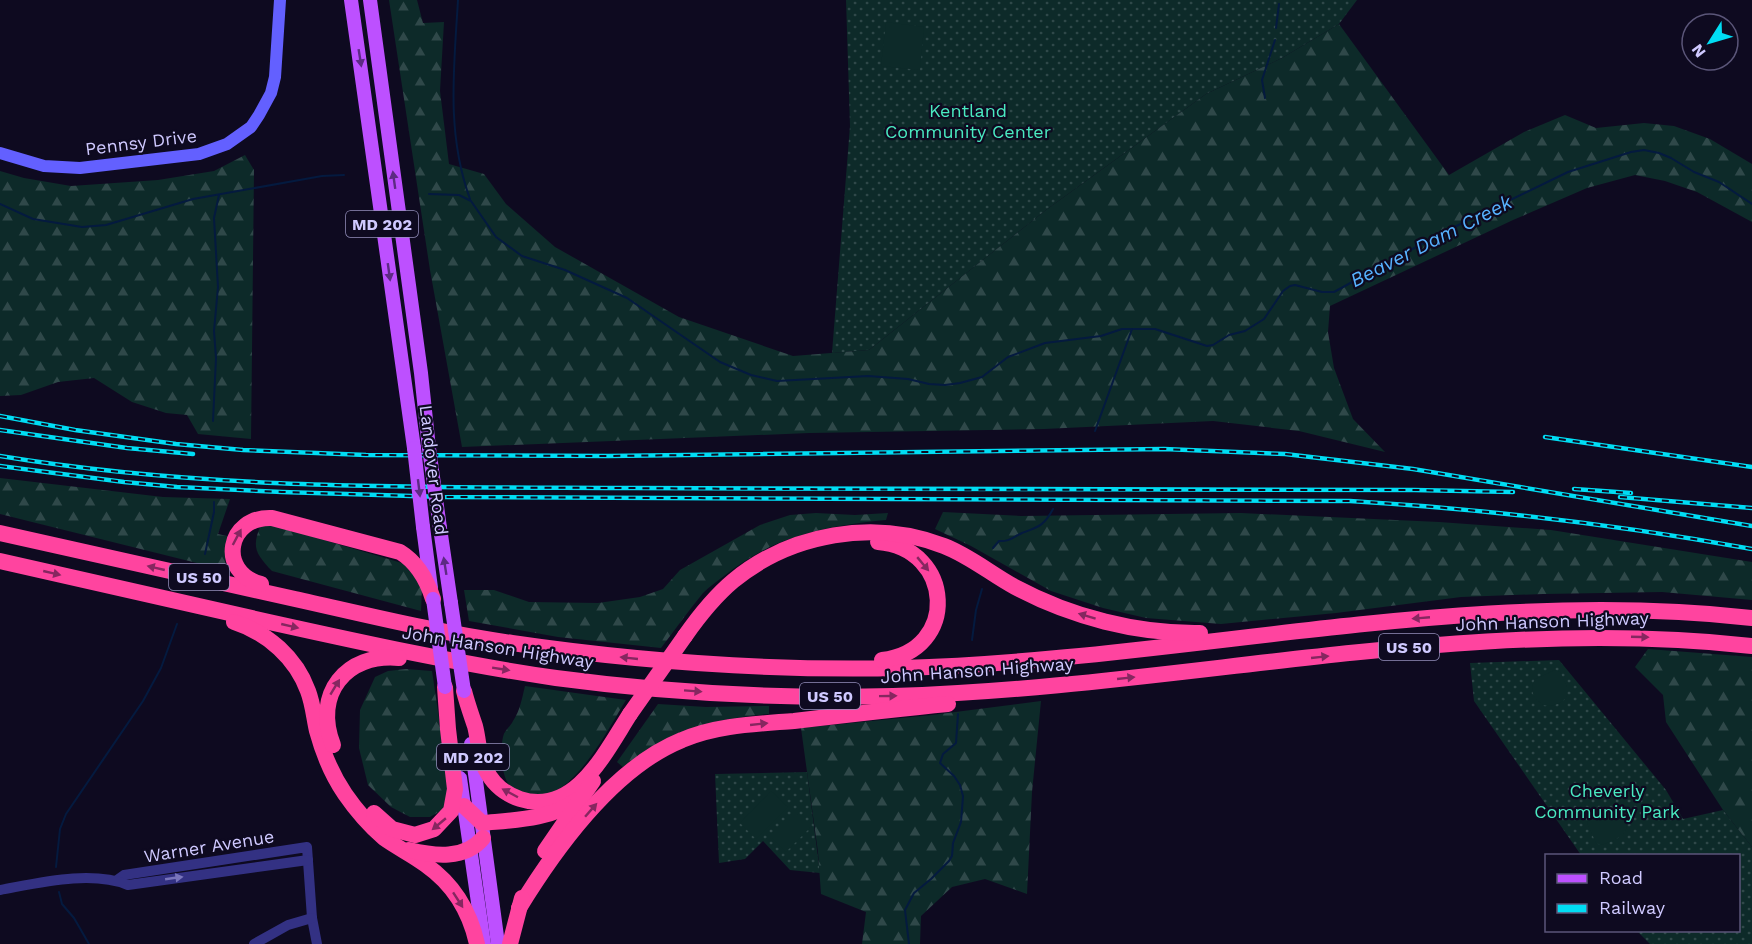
<svg xmlns="http://www.w3.org/2000/svg" width="1752" height="944" font-family="'Work Sans',sans-serif">
<style>
.grass{fill:url(#grass-dots)}
.forest{fill:url(#forest-firs)}
.pitch{fill:#0d2a29}
.lines{fill:none;stroke-linecap:round;stroke-linejoin:round}
.stream{stroke:#041a3f;stroke-width:2}
.tertiary{stroke:#333183;stroke-width:10}
.secondary{stroke:#6360ff;stroke-width:12}
.primary{stroke:#bd50ff;stroke-width:14}
.motorway{stroke:#ff449f;stroke-width:16}
.rail-casing{stroke:#00ddf4;stroke-width:4.5}
.rail{stroke:#0e0a20;stroke-width:2;stroke-dasharray:7;stroke-linecap:butt}
.primary-bridge{stroke:#bd50ff;stroke-width:14}
.motorway-bridge{stroke:#ff449f;stroke-width:16}
.oneway{fill:#5d2a84}
.oneway2{fill:#862760}
.oneway3{fill:#7975bb}
.labels{text-anchor:middle;dominant-baseline:central;stroke-width:4.5;stroke-linejoin:round;paint-order:stroke}
.shield{fill:#0e0a20;stroke:#9590bc;stroke-width:1.5}
.shield-label{font-size:16px;font-weight:bold;fill:#cfc9ff}
.park-label{font-size:18px;fill:#4aeac1;stroke:#0e0a20}
.street-label{font-size:18px;fill:#cfc9ff;stroke:#0e0a20}
.water-label{font-size:20px;font-style:italic;fill:#57b2ff;stroke:#0e0a20}
</style>
<defs>
<pattern id="grass-dots" width="8" height="8" patternUnits="userSpaceOnUse" patternTransform="scale(1.5)"><rect width="8" height="8" fill="#0d2a29"/><path d="M2 2h.1M6 6h.1" fill="none" stroke="#2f4849" stroke-width="1.8" stroke-linecap="round"/></pattern>
<pattern id="forest-firs" width="22" height="20" patternUnits="userSpaceOnUse" patternTransform="scale(1.5)"><rect width="22" height="20" fill="#0d2a29"/><path d="M5 1l3.5 6h-7zM16 11l3.5 6h-7z" fill="#2f4849"/></pattern>
</defs>
<rect width="100%" height="100%" fill="#0e0a20"/>
<!-- grass -->
<g class="grass">
<path d="M846,0H1357L1339,24L1282,58L1206,94L1046,210L869,350L832,353L850,126Z"/>
<path d="M1559,660L1666,790L1683,819L1723,810L1752,847V944H1650L1637,931L1738,930V856L1581,855L1474,701L1470,663Z"/>
<path d="M807,772L820,873L790,870L763,841L745,859L719,863L715,774Z"/>
</g>
<!-- forest -->
<g class="forest">
<path d="M389,0H417L423,23L444,22L440,91L449,164L484,174L506,204L555,247L679,317L793,356L869,350L1046,210L1206,94L1282,58L1339,24L1449,175L1524,132L1565,115L1596,128L1644,123L1674,126L1710,139L1752,164V222L1697,192L1665,181L1635,175L1587,188L1513,220L1330,306L1328,332L1334,368L1353,419L1385,452L1299,431L1213,421L1044,429L809,433L462,447L430,270Z"/>
<path d="M245,155L254,170L251,439L198,434L187,415L166,413L132,402L94,378L58,382L21,395L0,396V171L24,178L71,186L158,180L214,171Z"/>
<path d="M0,478L163,497L230,499L218,534L227,536L225,570L0,514Z"/>
<path d="M943,512L1021,516L1241,513L1439,522L1551,530L1752,562V600L1662,592L1543,594L1461,597L1336,613L1221,624L1146,618L1103,608L1051,591L971,546L935,529Z"/>
<path d="M816,513L855,515L888,513L886,520C825,526 773,536 724,576C717,581 709,587 703,593C688,611 675,630 661,648L558,637L469,621L464,590H494L529,602L598,603L640,597L663,589L680,570L760,525L790,515Z"/>
<path d="M261,525H273L412,566L422,587L421,611L272,571C256,554 251,547 261,525Z"/>
<path d="M1648,649L1752,657V847L1723,810L1666,722L1663,695L1635,667Z"/>
<path d="M406,669L432,671L449,786L444,809L430,817H410L391,807L368,785L359,748L360,710L375,677L388,671Z"/>
<path d="M525,686L626,700C606,732 562,824 513,789C501,781 500,750 503,737C504,731 510,727 513,721C520,711 522,698 525,686Z"/>
<path d="M1041,701L1032,792L1027,894L985,879L952,887L921,916L920,944H862L866,912L821,894L818,852L801,728L932,715Z"/>
<path d="M658,704L706,707L769,706V714C707,719 673,731 624,768L617,762Z"/>
</g>
<!-- pitch -->
<g class="pitch">
<path d="M886,22L924,27L920,70L881,66Z"/>
<path d="M1555,670L1560,672L1567,687V696C1562,704 1552,707 1543,705C1533,698 1529,690 1535,679Z"/>
<path d="M771,791L788,807L756,839L740,823Z"/>
<path d="M1603,807C1613,808 1635,820 1623,834C1618,839 1607,843 1601,845L1596,843L1587,823L1589,816Z"/>
<path d="M797,814L810,828L786,852L772,838Z"/>
</g>
<g class="lines">
<!-- stream -->
<g class="stream">
<path d="M458,0C454,68 446,133 470,199"/>
<path d="M1276,28L1279,4"/>
<path d="M1265,98L1262,80L1275,40"/>
<path d="M429,194L459,195L471,201L496,237L522,256L565,270L627,298L720,362L751,375L777,381L868,376L908,379L929,384L945,385L960,383L982,377L1008,357L1045,343L1101,336L1122,329H1155L1207,346L1213,345L1229,335L1245,331L1264,319L1283,291L1290,286L1295,285L1322,292H1334L1440,234L1568,172L1631,152L1644,150L1659,153L1671,158L1694,172L1719,182L1752,204"/>
<path d="M0,204L33,219L82,227L106,225L193,199L322,176L344,175"/>
<path d="M213,421L216,358L214,331L218,287L214,218L219,195"/>
<path d="M1095,431L1132,329"/>
<path d="M993,548L999,541C1009,542 1013,537 1022,533C1038,527 1044,526 1053,509"/>
<path d="M205,554L214,512V502"/>
<path d="M972,640L976,610L982,589"/>
<path d="M56,867L60,829L66,814L143,701L161,668L177,624"/>
<path d="M59,892L62,904L74,918L89,944"/>
<path d="M909,944L905,910L914,893L931,879L949,861L952,856L953,843L961,822L963,796L960,785L954,776L940,763L943,754L956,743L958,714"/>
</g>
<!-- tertiary -->
<g class="tertiary">
<path d="M117,880L124,875L307,847L312,918L317,944"/>
<path d="M0,890C39,883 91,870 128,885L308,860"/>
<path d="M254,944L288,925L312,918"/>
</g>
<!-- secondary -->
<path class="secondary" d="M0,153L44,166L80,168L199,154L227,144L251,127L259,115L271,93L275,77L280,0"/>
<!-- primary -->
<g class="primary">
<path d="M351,0L414,448"/>
<path d="M370,0L421,373L429,448"/>
<path d="M423,527L431,588"/>
<path d="M440,528L451,603"/>
<path d="M471,744L498,944"/>
<path d="M460,778L484,944"/>
</g>
<!-- motorway -->
<g class="motorway">
<path d="M0,533C98,555 197,577 295,599C367,615 439,633 512,643C642,662 771,671 902,668C1186,660 1467,586 1752,618"/>
<path d="M878,542C954,548 960,651 882,660"/>
<path d="M0,561C89,582 179,602 269,622C364,643 459,664 556,678C668,693 781,699 893,696C1180,688 1464,614 1752,646"/>
<path d="M261,584C217,572 227,516 272,518L400,552C418,563 427,580 433,599"/>
<path d="M234,622C268,633 296,658 308,691C313,704 314,718 317,731C323,753 332,775 345,794C356,810 369,825 384,838C398,848 413,855 426,865C453,884 470,912 477,944"/>
<path d="M685,636C699,616 714,597 733,581C791,533 874,519 944,546C970,556 991,574 1015,587C1071,617 1137,634 1200,633"/>
<path d="M464,691C467,703 471,714 475,726C479,741 478,756 486,770C493,784 505,794 520,799C575,817 606,751 630,714"/>
<path d="M333,745C313,694 346,653 399,658"/>
<path d="M464,806L482,823C514,820 550,820 577,800"/>
<path d="M374,813L392,829L415,835L434,829L451,811L455,789L448,729L445,687"/>
<path d="M409,850C434,856 465,860 483,838"/>
<path d="M545,851L593,781"/>
<path d="M519,908C557,846 613,768 682,740C716,725 756,724 794,721C845,715 896,709 948,704"/>
<path d="M510,944L522,898"/>
</g>
<!-- rail casing -->
<g class="rail-casing">
<g id="rail">
<path d="M0,416L75,430L176,444L243,450L366,455L608,456L1164,449L1285,454L1413,469L1752,526"/>
<path d="M0,430L127,448L193,454"/>
<path d="M1545,437L1752,467"/>
<path d="M0,456C206,490 416,487 624,488C887,490 1150,490 1414,490L1513,492"/>
<path d="M0,466L124,482L177,487L282,492L444,497L1350,501C1485,509 1619,525 1752,549"/>
<path d="M1574,489L1631,493"/>
<path d="M1620,497L1752,508"/>
</g>
</g>
<!-- rail -->
<use href="#rail" class="rail"/>
<!-- primary-bridge -->
<g class="primary-bridge">
<path d="M414,448L423,527"/>
<path d="M429,448L440,528"/>
<path d="M433,599L445,687"/>
<path d="M451,603L464,691"/>
</g>
<!-- motorway-bridge -->
<path class="motorway-bridge" d="M630,714L685,636"/>
</g>
<!-- one-way arrows -->
<defs><path id="oneway-solid" d="M-6-.8H1V-3.2L6.5 0L1 3.2V.8H-6Z" transform="scale(1.5)"/></defs>
<g class="oneway">
<use href="#oneway-solid" transform="translate(360 58) rotate(81)"/>
<use href="#oneway-solid" transform="translate(394 180) rotate(-98)"/>
<use href="#oneway-solid" transform="translate(389 272) rotate(82)"/>
<use href="#oneway-solid" transform="translate(419 488) rotate(83)"/>
<use href="#oneway-solid" transform="translate(445 566) rotate(-99)"/>
</g>
<g class="oneway2">
<use href="#oneway-solid" transform="translate(237 537) rotate(-62)"/>
<use href="#oneway-solid" transform="translate(923 564) rotate(50)"/>
<use href="#oneway-solid" transform="translate(156 568) rotate(-167)"/>
<use href="#oneway-solid" transform="translate(52 573) rotate(13)"/>
<use href="#oneway-solid" transform="translate(1087 616) rotate(-163)"/>
<use href="#oneway-solid" transform="translate(1421 618) rotate(175)"/>
<use href="#oneway-solid" transform="translate(290 626) rotate(13)"/>
<use href="#oneway-solid" transform="translate(1640 637) rotate(2)"/>
<use href="#oneway-solid" transform="translate(1320 657) rotate(-6)"/>
<use href="#oneway-solid" transform="translate(629 658) rotate(-174)"/>
<use href="#oneway-solid" transform="translate(501 669) rotate(9)"/>
<use href="#oneway-solid" transform="translate(1126 678) rotate(-6)"/>
<use href="#oneway-solid" transform="translate(335 687) rotate(-59)"/>
<use href="#oneway-solid" transform="translate(693 691) rotate(4)"/>
<use href="#oneway-solid" transform="translate(888 696) rotate(-1)"/>
<use href="#oneway-solid" transform="translate(759 724) rotate(-6)"/>
<use href="#oneway-solid" transform="translate(510 793) rotate(-152)"/>
<use href="#oneway-solid" transform="translate(591 810) rotate(-49)"/>
<use href="#oneway-solid" transform="translate(439 824) rotate(140)"/>
<use href="#oneway-solid" transform="translate(458 900) rotate(57)"/>
</g>
<use class="oneway3" href="#oneway-solid" transform="translate(174 878) rotate(-8)"/>
<g class="labels">
<!-- shield labels -->
<g class="shield">
<rect x="346" y="211" width="72" height="26" rx="4.5"/>
<rect x="169" y="564" width="60" height="26" rx="4.5"/>
<rect x="1379" y="634" width="60" height="26" rx="4.5"/>
<rect x="800" y="683" width="60" height="26" rx="4.5"/>
<rect x="437" y="744" width="72" height="26" rx="4.5"/>
</g>
<g class="shield-label">
<text x="382" y="224">MD 202</text>
<text x="199" y="577">US 50</text>
<text x="1409" y="647">US 50</text>
<text x="830" y="696">US 50</text>
<text x="473" y="757">MD 202</text>
</g>
<!-- park labels -->
<g class="park-label">
<text x="968" y="110">Kentland<tspan x="968" dy="21">Community Center</tspan></text>
<text x="1607" y="790">Cheverly<tspan x="1607" dy="21">Community Park</tspan></text>
</g>
<!-- street labels -->
<g class="street-label">
<text transform="translate(141 142) rotate(-7)">Pennsy Drive</text>
<text transform="translate(434 470) rotate(83)">Landover Road</text>
<text transform="translate(1552 621) rotate(-2)">John Hanson Highway</text>
<text transform="translate(498 647) rotate(9)">John Hanson Highway</text>
<text transform="translate(977 670) rotate(-4)">John Hanson Highway</text>
<text transform="translate(209 846) rotate(-9)">Warner Avenue</text>
</g>
<!-- water labels -->
<g class="water-label">
<text transform="translate(1431 241) rotate(-27)">Beaver Dam Creek</text>
</g>
</g>
<!-- legend -->
<rect x="1545" y="854" width="195" height="78" fill="#0e0a20" stroke="#5b5679" stroke-width="1.5"/>
<rect x="1557" y="874" width="30" height="9" fill="#bd50ff" stroke="#5b5679" stroke-width="1.5"/>
<text x="1599" y="884" font-size="18" fill="#cfc9ff">Road</text>
<rect x="1557" y="904" width="30" height="9" fill="#00ddf4" stroke="#5b5679" stroke-width="1.5"/>
<text x="1599" y="914" font-size="18" fill="#cfc9ff">Railway</text>
<!-- north arrow -->
<g transform="translate(1710 42) rotate(233)"><circle r="28" fill="#0e0a20" stroke="#5b5679" stroke-width="1.5"/>
<path d="M0-4.5L10 22L0 15L-10 22Z" fill="#00ddf4"/>
<text y="-9" font-size="16" font-weight="bold" text-anchor="middle" fill="#cfc9ff">N</text>
</g>
</svg>
